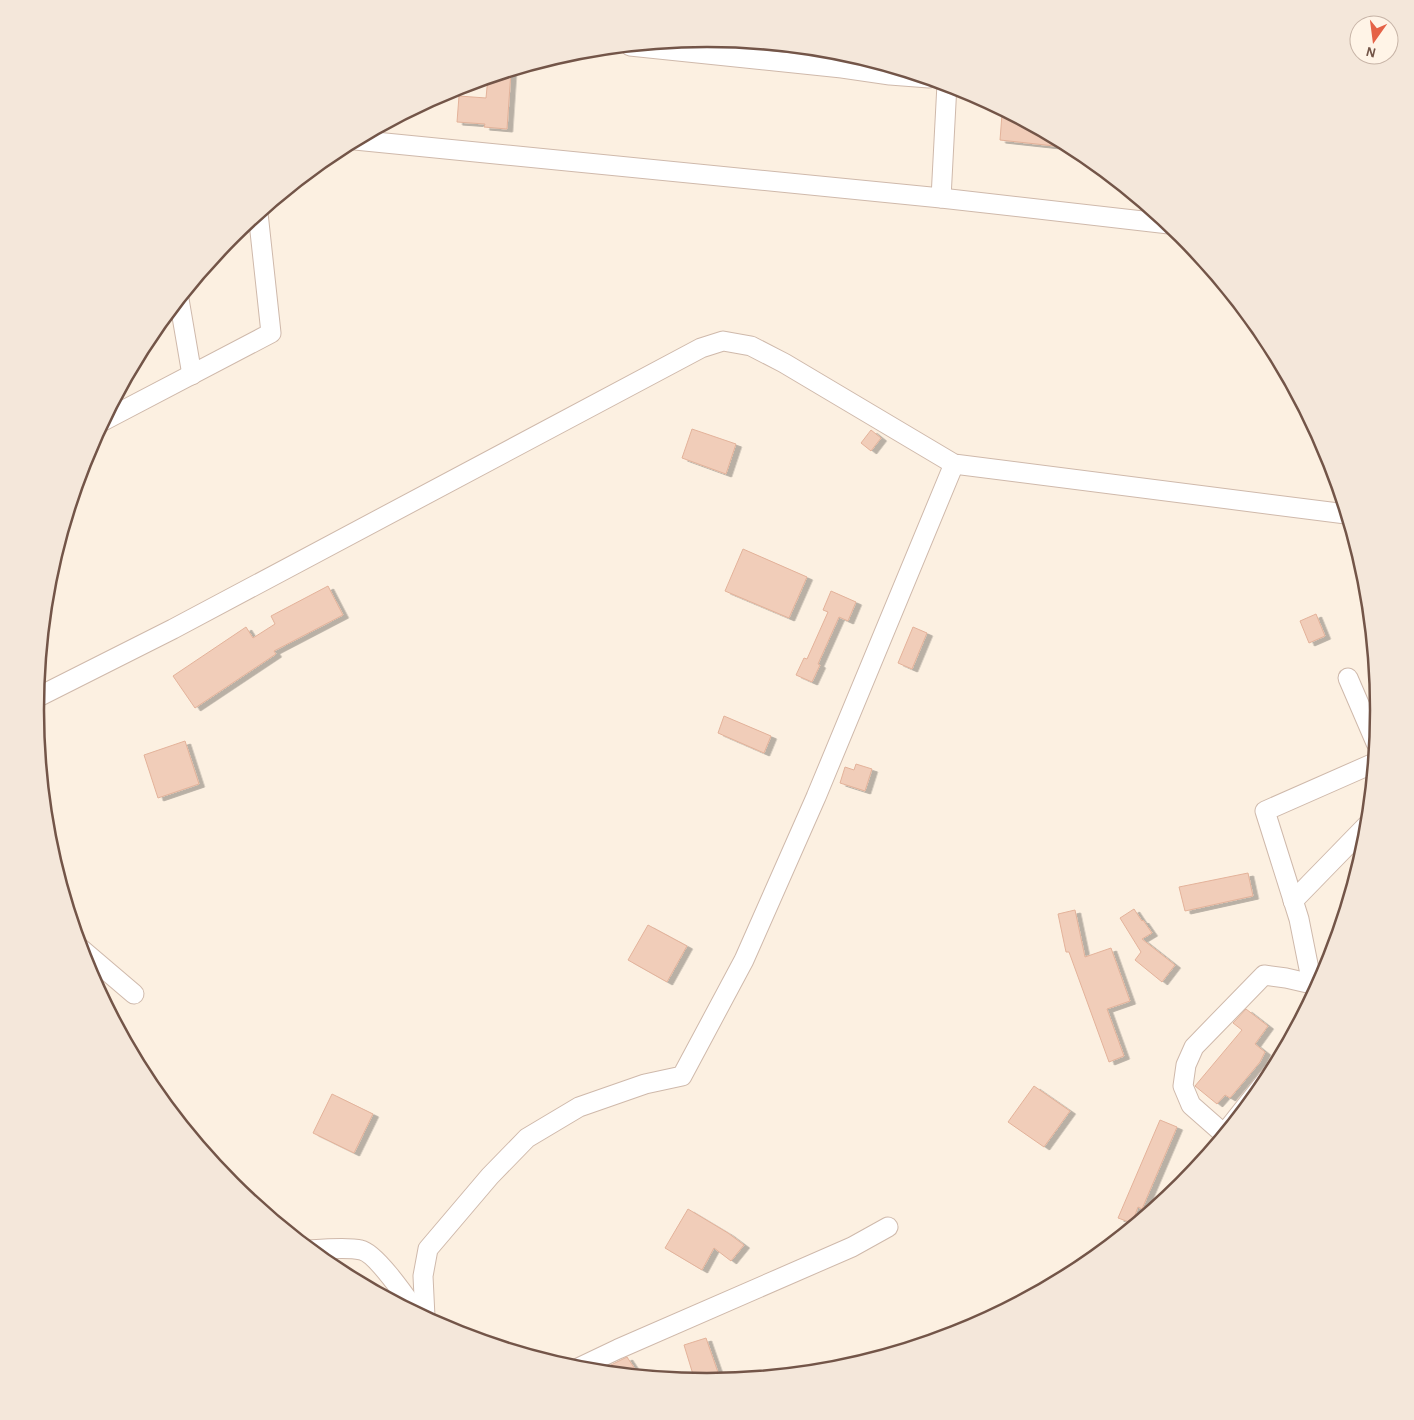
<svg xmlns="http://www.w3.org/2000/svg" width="1414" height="1420" font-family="'Alegreya Sans',sans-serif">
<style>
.building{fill:#f1cdb9;stroke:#e3b29a;filter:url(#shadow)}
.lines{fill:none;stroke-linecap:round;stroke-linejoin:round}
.minor-casing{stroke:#cfb9ab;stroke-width:21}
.minor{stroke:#fff;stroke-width:19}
.rim{fill:none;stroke:#735548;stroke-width:2.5}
</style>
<defs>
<filter id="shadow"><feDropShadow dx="5.5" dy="3" stdDeviation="0" flood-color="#0004"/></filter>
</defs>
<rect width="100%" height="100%" fill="#fcf0e1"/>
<!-- building -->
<g class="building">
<path d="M511,71L507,129L484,127L485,124L457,122L459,96L486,98L488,77Z"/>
<path d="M1002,114L1013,115L1073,148L1000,140Z"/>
<path d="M692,429L736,444L726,474L682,458Z"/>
<path d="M871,430L881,438L871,451L861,443Z"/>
<path d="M743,549L807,577L789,618L725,591Z"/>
<path d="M328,586L343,615L274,651L276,654L195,708L173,676L246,627L253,638L275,624L271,616Z"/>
<path d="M831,591L856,602L848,621L839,617L818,664L820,665L812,682L796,675L804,658L807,659L828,612L823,610Z"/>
<path d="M1316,614L1325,636L1309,643L1300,621Z"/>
<path d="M913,627L927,633L912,669L898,663Z"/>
<path d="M724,716L771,736L764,753L718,733Z"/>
<path d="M185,741L199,784L158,798L144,755Z"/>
<path d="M856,764L872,769L865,791L840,783L845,767L854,770Z"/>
<path d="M1248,873L1253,896L1185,911L1179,887Z"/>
<path d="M1134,909L1142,921L1143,920L1152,933L1142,939L1175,965L1162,982L1135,960L1141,952L1120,918Z"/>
<path d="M1075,910L1085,957L1111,948L1130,1001L1107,1009L1124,1056L1109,1062L1069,952H1066L1058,914Z"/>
<path d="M648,925L687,946L667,982L628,960Z"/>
<path d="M1246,1009L1268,1026L1255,1044L1265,1052L1260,1062L1230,1098L1225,1095L1217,1104L1195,1086L1242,1030L1233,1023Z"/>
<path d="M1034,1086L1070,1111L1044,1147L1008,1122Z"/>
<path d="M332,1094L373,1114L354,1153L313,1133Z"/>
<path d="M1160,1120L1177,1127L1142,1209L1138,1207L1132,1223L1118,1218Z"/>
<path d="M688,1209L728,1233L744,1245L731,1261L714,1248L702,1270L665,1248Z"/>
<path d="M706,1338L721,1381L707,1382L695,1381L684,1345Z"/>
<path d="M627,1357L639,1375L601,1372L611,1365Z"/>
</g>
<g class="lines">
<!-- minor casing -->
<g class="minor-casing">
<g id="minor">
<path d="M630,46L842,68L890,75L929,78"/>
<path d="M355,140L941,198L1169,224"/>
<path d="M941,198L947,84"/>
<path d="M179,299L192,375"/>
<path d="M103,421L271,333L258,213"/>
<path d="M1348,678L1376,743"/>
<path d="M36,698L173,629L701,348L723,341L751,346L784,363L954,464L1346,514"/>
<path d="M1293,901L1368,824"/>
<path d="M80,948L134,994"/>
<path d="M1316,989L1312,984L1299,919L1265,811L1374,763"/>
<path d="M1224,1134L1191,1105L1183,1086L1186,1065L1194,1047L1264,975L1286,978L1312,984"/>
<path d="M1224,1134L1269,1077"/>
<path d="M310,1250C324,1249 348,1247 361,1250C376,1253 408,1300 418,1314"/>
<path d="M425,1317L423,1276L428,1249L490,1176L527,1138L579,1107L645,1084L682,1076L744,960L816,797L954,464"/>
<path d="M576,1369L618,1349L852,1247L888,1227"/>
</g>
</g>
<!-- minor -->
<use href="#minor" class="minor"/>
</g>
<!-- crop -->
<path d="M0 0H1414V1420H0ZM44 710a663 663 0 1 1 1326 0a663 663 0 1 1-1326 0Z" fill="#f4e7da" fill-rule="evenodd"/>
<path class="rim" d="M44 710a663 663 0 1 1 1326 0a663 663 0 1 1-1326 0Z"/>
<!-- north arrow -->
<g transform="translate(1374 40) rotate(194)"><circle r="24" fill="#fff4e7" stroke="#c7b4a7"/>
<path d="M0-4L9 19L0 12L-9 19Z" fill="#e56247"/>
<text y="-8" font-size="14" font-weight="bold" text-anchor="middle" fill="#735548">N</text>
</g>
</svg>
